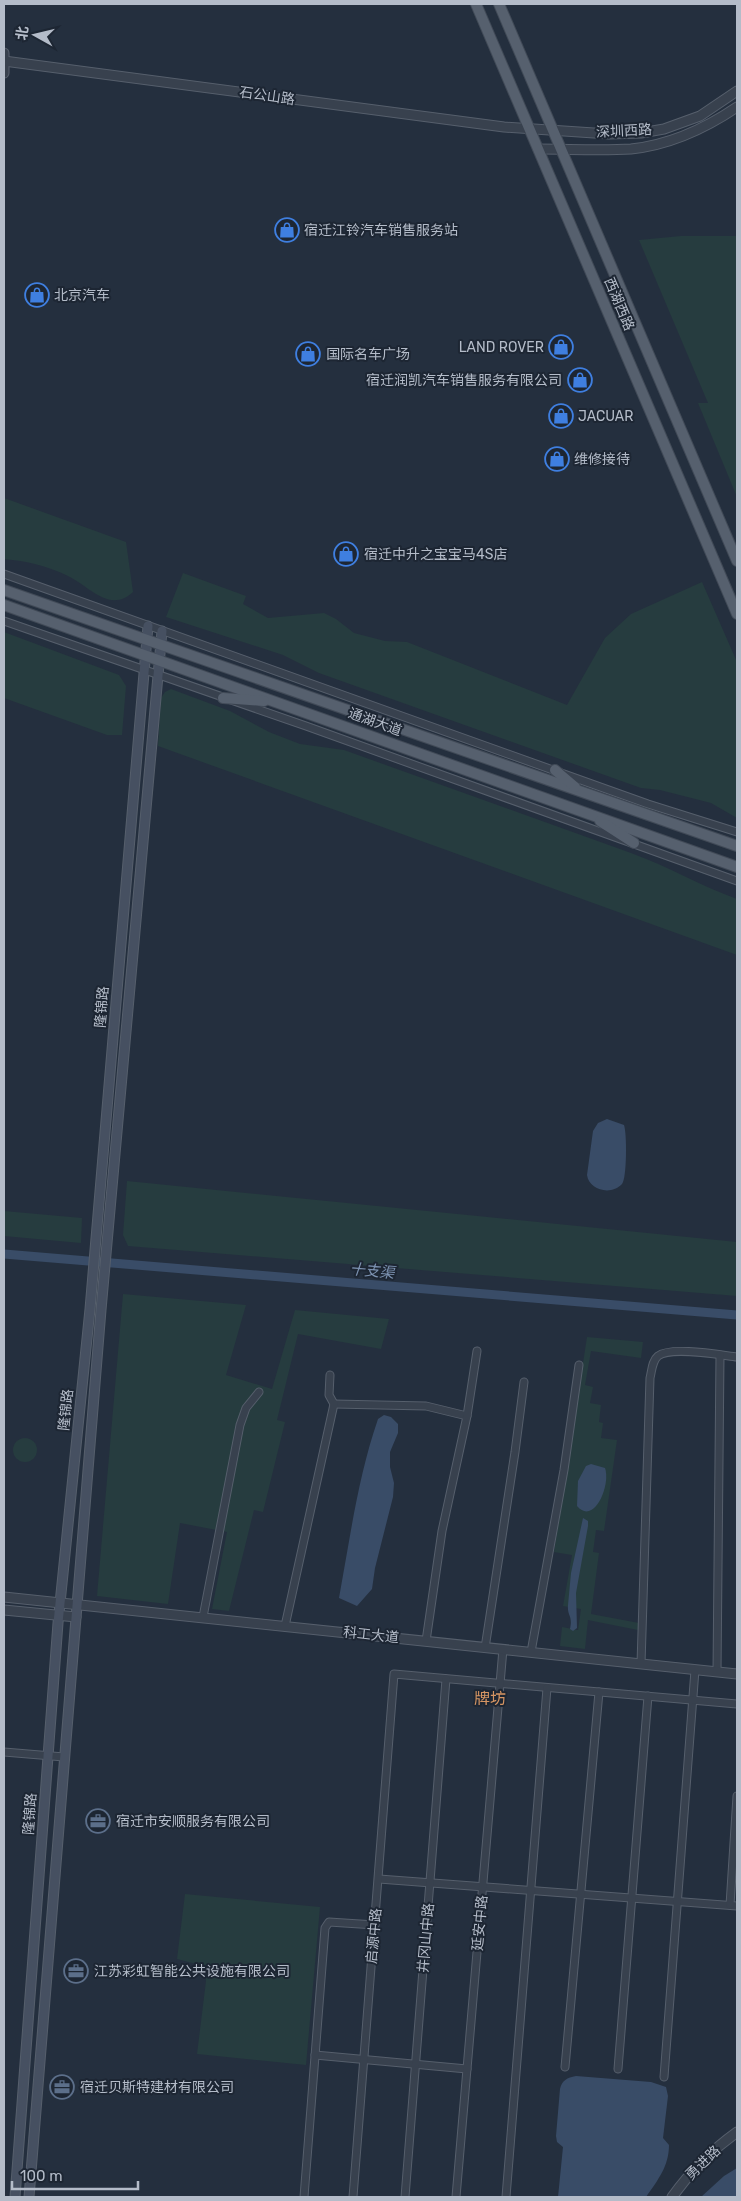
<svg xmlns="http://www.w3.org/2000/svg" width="741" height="2201" font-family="Rubik,'Noto Sans SC',sans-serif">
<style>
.green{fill:#263c3f}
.water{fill:#394c67}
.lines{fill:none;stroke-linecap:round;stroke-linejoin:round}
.canal{stroke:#394c67;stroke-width:9}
.minor-casing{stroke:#565f6c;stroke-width:9}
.tertiary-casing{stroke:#565f6c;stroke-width:11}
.secondary-casing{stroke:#565f6c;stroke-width:11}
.primary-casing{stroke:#414a57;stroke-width:12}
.minor{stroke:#38414e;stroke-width:7}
.tertiary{stroke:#38414e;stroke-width:9}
.secondary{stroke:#465061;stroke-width:9}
.primary{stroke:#56606e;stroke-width:10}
.labels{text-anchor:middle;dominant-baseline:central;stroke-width:4;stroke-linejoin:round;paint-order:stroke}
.street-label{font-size:14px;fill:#b4bcc9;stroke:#1d2633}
.poi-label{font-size:14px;fill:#b4bcc9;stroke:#1d2633;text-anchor:start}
.water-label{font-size:15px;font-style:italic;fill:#7c92b1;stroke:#1d2633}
.quarter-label{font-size:16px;fill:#d59563;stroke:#1d2633}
</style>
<rect width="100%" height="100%" fill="#242f3e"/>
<!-- green -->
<g class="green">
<path d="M681,236H737V497L698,403H708L639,240Z"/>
<path d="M4,498L126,542L133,592C110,614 89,586 68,576C48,566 26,561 4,559Z"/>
<path d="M183,573L246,596L243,604L268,618L324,613L336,619L354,633L385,641L407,642L567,705L605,638L631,614L702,582L737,662V818L711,803L660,790L641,788L319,673L283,655L166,617Z"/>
<path d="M4,632L119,675L126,686L122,735H107L4,698Z"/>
<path d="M171,689L230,711L269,732L300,744L344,750L631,853C667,866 701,886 737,899V955L158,746L161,698L165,692Z"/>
<path d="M127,1181L737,1242V1296L128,1246L123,1235Z"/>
<path d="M4,1211L82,1218L81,1243L4,1236Z"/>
<path d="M123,1294L246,1305L226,1375L272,1389L295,1310L389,1319L381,1349L298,1334L277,1420L285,1422L263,1512L254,1510L229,1611L212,1609L227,1532L180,1523L168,1604L97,1596Z"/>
<path d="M587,1337L643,1342L641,1358L591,1351L585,1385L593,1387L590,1403L601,1405L599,1422L603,1423L601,1438L617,1440L604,1531L596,1530L593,1552L599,1553L591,1614L639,1623L638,1630L588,1620L585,1649L560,1646L562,1627L578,1630L581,1609L563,1606L572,1555L554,1552Z"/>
<circle cx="25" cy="1450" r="12"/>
<path d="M185,1894L320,1907L306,2065L197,2054L206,1981L204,1966L177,1959Z"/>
</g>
<!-- water -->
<g class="water">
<path d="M607,1119L624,1125C627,1133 627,1179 622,1184C611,1196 589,1190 587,1175L593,1131L598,1123Z"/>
<path d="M384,1415L391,1417L398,1424V1433L390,1452V1467L394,1483L393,1497L375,1568L372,1589L357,1606L339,1598C350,1538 358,1477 378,1419Z"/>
<path d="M591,1464L605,1468C611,1485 594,1526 577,1506L578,1481L586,1466Z"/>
<path d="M583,1518L588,1521V1526L576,1593L577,1628L573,1631L570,1629C573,1615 567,1616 568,1605L571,1573Z"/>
<path d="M576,2076L651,2082L666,2087L668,2096L663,2138L669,2145C669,2166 658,2180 646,2197H558L563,2147L557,2142L556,2136L560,2089C562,2080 567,2078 576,2076Z"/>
<path d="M737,2168V2197H701L724,2176Z"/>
</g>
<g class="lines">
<!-- canal -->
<path class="canal" d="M4,1254L737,1315"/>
<!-- minor casing -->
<g class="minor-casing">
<g id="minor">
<path d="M4,574L648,804L737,832"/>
<path d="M4,621L306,726L737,881"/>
<path d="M334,1404L426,1406L467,1416"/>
<path d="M203,1617L240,1425L246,1408L259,1392"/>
<path d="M285,1626L334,1404L329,1395L330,1375"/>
<path d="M426,1641L442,1531L467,1416L477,1351"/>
<path d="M485,1648L515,1452L524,1382"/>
<path d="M531,1652L564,1470L579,1365"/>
<path d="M641,1664L650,1378C652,1370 652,1361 658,1356C671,1346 720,1355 737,1357"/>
<path d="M717,1672L720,1355"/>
<path d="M4,1752L64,1757"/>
<path d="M379,1879L737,1906"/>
<path d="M730,1905L737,1796"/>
<path d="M315,2055L467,2069"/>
<path d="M565,2067L599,1692"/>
<path d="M618,2069L648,1696"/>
<path d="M664,2077L695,1670"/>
<path d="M304,2197L325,1928L329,1922L375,1925"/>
<path d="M353,2197L394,1674L737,1704"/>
<path d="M405,2197L446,1679"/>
<path d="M456,2197L503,1649"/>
<path d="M506,2197L547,1688"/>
</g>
</g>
<!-- tertiary casing -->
<g class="tertiary-casing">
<g id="tertiary">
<path d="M4,53V73"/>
<path d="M4,61L504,127L609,134L641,133L664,129L700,116L737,91"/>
<path d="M538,149C569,149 601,151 631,149C669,145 706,128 737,107"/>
<path d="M4,1597L737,1674"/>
<path d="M4,1610L76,1617"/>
<path d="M672,2197C690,2172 712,2150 737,2132"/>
</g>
</g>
<!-- secondary casing -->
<g class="secondary-casing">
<g id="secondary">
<path d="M15,2197L58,1623L90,1309L148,626"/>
<path d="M29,2197L101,1310L162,631"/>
</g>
</g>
<!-- primary casing -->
<g class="primary-casing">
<g id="primary">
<path d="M476,4L737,614"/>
<path d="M499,4L737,561"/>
<path d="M4,590L737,846"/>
<path d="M4,605L737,867"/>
<path d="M223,698L264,701"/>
<path d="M555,770L575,787"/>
<path d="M600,821L634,843"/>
</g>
</g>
<!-- minor -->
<use href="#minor" class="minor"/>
<!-- tertiary -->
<use href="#tertiary" class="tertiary"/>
<!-- secondary -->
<use href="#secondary" class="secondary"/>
<!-- primary -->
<use href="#primary" class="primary"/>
</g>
<!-- icons -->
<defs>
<g id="shop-ring" transform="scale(1.25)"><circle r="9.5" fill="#1d2633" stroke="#3f7fe0" stroke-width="1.5"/><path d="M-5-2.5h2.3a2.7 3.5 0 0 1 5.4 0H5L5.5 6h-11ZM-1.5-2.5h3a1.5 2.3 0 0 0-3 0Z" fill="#3f7fe0"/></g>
<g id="office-ring" transform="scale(1.25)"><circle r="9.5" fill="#1d2633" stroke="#5c6f8a" stroke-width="1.5"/><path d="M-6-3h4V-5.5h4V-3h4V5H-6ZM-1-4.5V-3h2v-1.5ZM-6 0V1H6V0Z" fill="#5c6f8a"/></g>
</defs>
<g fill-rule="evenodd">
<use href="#shop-ring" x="287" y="230"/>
<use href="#shop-ring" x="37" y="295"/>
<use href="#shop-ring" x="561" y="347"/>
<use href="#shop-ring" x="308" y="354"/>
<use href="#shop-ring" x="580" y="380"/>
<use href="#shop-ring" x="561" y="416"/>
<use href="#shop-ring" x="557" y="459"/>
<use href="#shop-ring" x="346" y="554"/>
<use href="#office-ring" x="98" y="1821"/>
<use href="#office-ring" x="76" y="1971"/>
<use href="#office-ring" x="62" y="2087"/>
</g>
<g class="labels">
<!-- street labels -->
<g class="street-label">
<text transform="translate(267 96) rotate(8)">石公山路</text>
<text transform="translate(624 131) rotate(-3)">深圳西路</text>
<text transform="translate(619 304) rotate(67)">西湖西路</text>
<text transform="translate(375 722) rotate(20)">通湖大道</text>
<text transform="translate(102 1007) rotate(-85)">隆锦路</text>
<text transform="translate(66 1410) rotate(-84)">隆锦路</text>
<text transform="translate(371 1635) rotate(6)">科工大道</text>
<text transform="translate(30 1814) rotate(-86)">隆锦路</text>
<text transform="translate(480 1923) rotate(-85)">延安中路</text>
<text transform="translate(374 1936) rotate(-85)">启源中路</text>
<text transform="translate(426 1938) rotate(-85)">井冈山中路</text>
<text transform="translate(703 2163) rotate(-44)">勇进路</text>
</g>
<!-- poi labels -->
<g class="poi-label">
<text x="304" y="230">宿迁江铃汽车销售服务站</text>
<text x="54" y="295">北京汽车</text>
<text x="544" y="347" text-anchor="end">LAND ROVER</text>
<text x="326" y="354">国际名车广场</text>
<text x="562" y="380" text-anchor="end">宿迁润凯汽车销售服务有限公司</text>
<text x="578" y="416">JACUAR</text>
<text x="574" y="459">维修接待</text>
<text x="364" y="554">宿迁中升之宝宝马4S店</text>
<text x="116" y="1821">宿迁市安顺服务有限公司</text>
<text x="94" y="1971">江苏彩虹智能公共设施有限公司</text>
<text x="80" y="2087">宿迁贝斯特建材有限公司</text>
</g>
<!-- water labels -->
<g class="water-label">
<text transform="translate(372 1271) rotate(5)">十支渠</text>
</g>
<!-- quarter labels -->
<g class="quarter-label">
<text x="490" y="1698">牌坊</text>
</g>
</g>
<!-- border -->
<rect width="741" height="2201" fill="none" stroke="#b4bcc9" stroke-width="10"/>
<!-- north arrow -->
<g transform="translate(35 35) rotate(278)" stroke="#1d2633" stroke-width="4" paint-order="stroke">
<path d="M0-4L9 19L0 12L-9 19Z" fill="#b4bcc9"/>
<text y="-8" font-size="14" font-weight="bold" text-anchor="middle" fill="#b4bcc9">北</text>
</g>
<!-- scale -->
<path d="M12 2181v8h126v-8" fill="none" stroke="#b4bcc9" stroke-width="2.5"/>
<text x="20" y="2181" font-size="15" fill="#b4bcc9" stroke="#1d2633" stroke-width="4" paint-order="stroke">100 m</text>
</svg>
